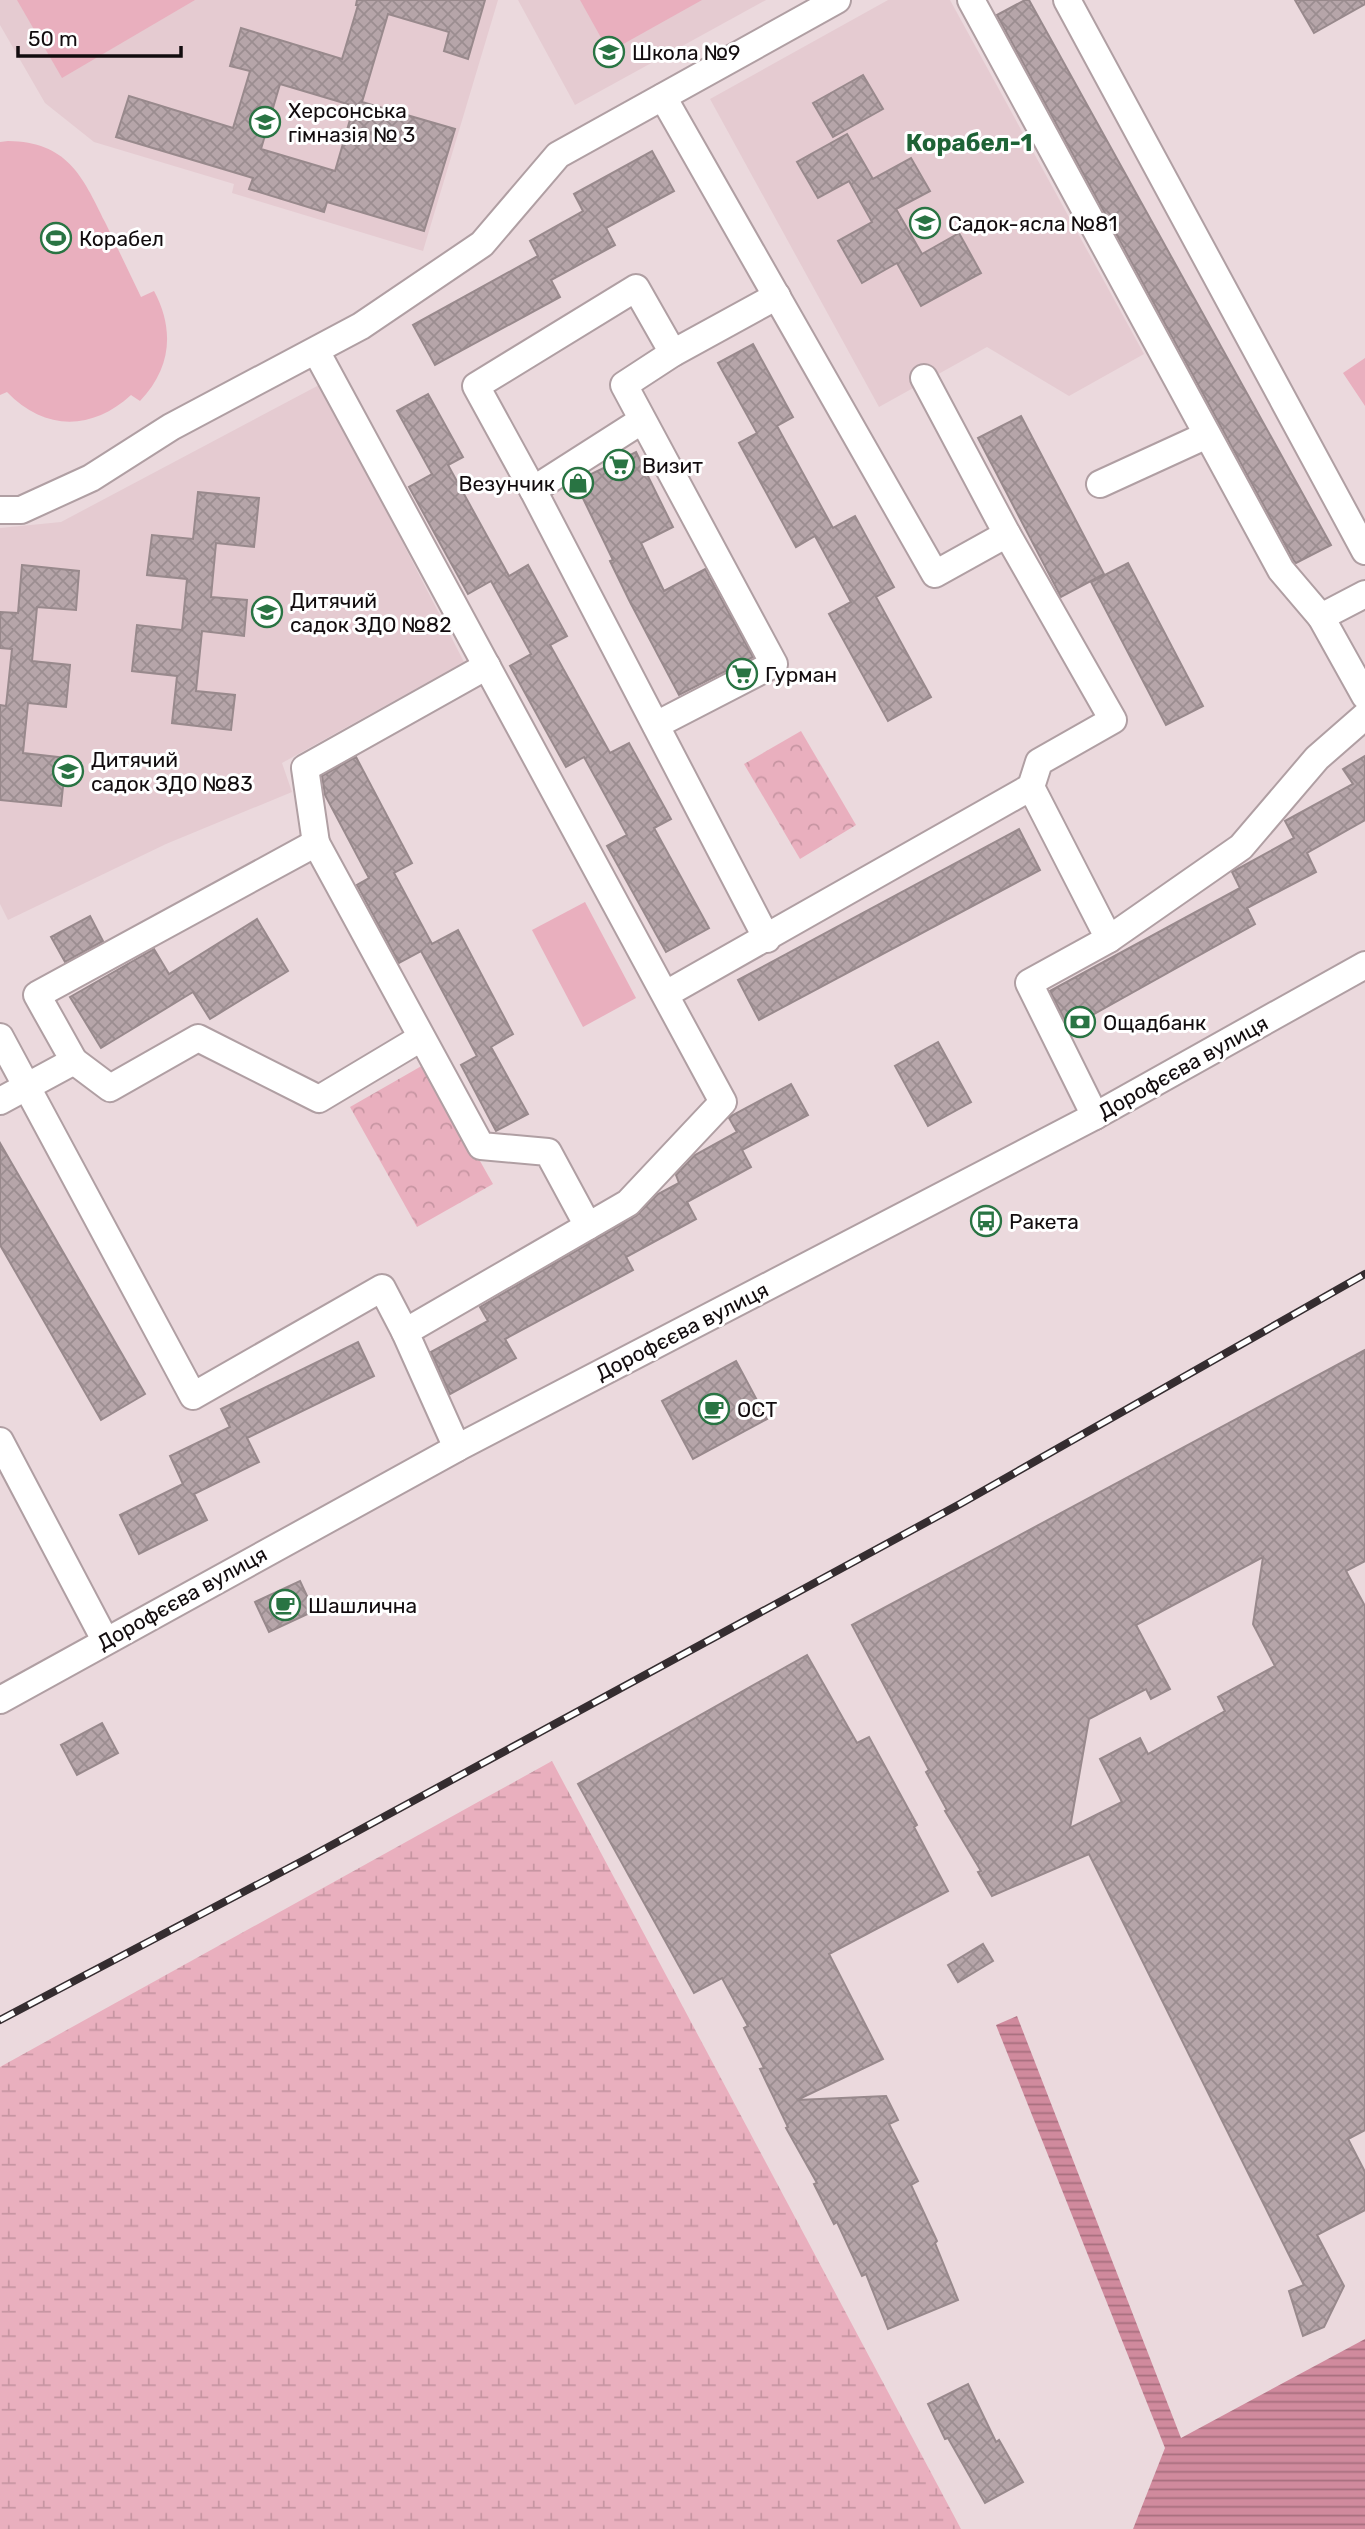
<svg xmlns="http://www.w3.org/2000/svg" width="1365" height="2529" font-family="Rubik,sans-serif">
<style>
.built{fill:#e5cbd1}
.wetland{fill:url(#wetland-marsh)}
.park{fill:url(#park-crowns)}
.pitch{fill:#e9afbe}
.water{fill:url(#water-rules)}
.building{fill:url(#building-cross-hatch);stroke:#98898c;stroke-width:2;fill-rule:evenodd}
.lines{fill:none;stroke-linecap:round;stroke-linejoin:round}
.minor-casing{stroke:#b09fa3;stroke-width:30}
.minor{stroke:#fff;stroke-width:26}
.rail-casing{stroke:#352d30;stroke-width:8}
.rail{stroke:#fff;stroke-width:5;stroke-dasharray:16;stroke-linecap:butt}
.labels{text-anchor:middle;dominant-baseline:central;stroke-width:6;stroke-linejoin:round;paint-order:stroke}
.poi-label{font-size:21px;fill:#120c0e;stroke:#fff;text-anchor:start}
.street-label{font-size:21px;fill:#120c0e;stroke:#fff}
.quarter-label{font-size:24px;font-weight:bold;fill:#1e6336;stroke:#fff}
</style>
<defs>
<pattern id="wetland-marsh" width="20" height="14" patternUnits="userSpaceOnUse" patternTransform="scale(1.75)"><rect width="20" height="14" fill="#e9afbe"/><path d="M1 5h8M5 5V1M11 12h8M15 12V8" fill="none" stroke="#c795a2"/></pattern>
<pattern id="park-crowns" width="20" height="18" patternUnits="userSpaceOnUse" patternTransform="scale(1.75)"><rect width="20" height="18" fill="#e9afbe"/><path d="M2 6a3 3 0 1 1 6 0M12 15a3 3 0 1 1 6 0" fill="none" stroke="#c795a2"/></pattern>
<pattern id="water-rules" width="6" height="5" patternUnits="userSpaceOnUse" patternTransform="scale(1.75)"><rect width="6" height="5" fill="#d08a9d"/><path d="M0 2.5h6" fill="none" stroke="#a76f7e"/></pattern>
<pattern id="building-cross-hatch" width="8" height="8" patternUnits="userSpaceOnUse" patternTransform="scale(1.75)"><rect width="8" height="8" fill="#b6a5a9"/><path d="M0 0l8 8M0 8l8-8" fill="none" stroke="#9b8d90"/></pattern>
</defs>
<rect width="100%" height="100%" fill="#ebd9dd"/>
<!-- built -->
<g class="built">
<path d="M0,0H498L423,251L232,193L234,184L94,142L45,103L0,25Z"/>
<path d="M518,0H766L575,105Z"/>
<path d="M888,0H950L1144,354L1069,396L987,347L879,407L710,99Z"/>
<path d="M321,384L464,662L282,763L292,792L166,844L8,920L0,904V528L61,522Z"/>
</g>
<!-- wetland -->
<path class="wetland" d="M552,1761L961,2529H0V2067Z"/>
<!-- park -->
<g class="park">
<path d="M801,731L856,825L800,859L744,764Z"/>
<path d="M425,1064L493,1184L417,1227L350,1107Z"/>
</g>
<!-- pitch -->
<g class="pitch">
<path d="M17,0H195L62,78Z"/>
<path d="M580,0H702L609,52Z"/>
<path d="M8,141C67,142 82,175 105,222C117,247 129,272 141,297L154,291C175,330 171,369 140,401L131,395C92,431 44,431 7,392L0,395V142Z"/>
<path d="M1365,358V406L1343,373Z"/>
<path d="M585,902L636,998L583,1027L532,930Z"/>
</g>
<!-- water -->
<path class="water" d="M1017,2016L1181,2438L1365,2339V2529H1133L1165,2448L996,2025Z"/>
<!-- building -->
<g class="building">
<path d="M357,0H485L468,59L444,51L449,32L388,14L362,102L455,129L424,231L327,202L324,212L249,189L253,178L116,137L129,96L233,128L250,71L230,66L241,28L342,59L358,5H356ZM280,84L354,106L335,171L261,149Z"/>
<path d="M1025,0H1029L1331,545L1296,563L1294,561L997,15Z"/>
<path d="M1295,0H1365V4L1314,33Z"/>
<path d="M863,75L883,109L833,137L813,103Z"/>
<path d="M847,134L873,179L911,158L930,191L896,209L922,254L959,233L981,273L921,306L897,263L862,283L838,241L872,222L849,181L818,198L797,162Z"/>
<path d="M652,151L674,191L606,228L615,245L551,280L560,297L435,365L413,325L538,256L530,241L583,211L574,194Z"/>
<path d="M753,344L793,417L777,426L833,528L855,516L894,587L876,597L931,697L888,721L829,614L851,602L815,536L796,547L739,443L757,433L718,363Z"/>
<path d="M428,394L463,457L448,465L509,576L528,565L567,636L550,645L610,753L629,743L671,819L654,828L709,928L666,952L607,846L627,835L584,757L566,767L510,666L531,654L491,581L468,594L409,487L432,474L397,411Z"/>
<path d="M1021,416L1104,574L1061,597L978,438Z"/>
<path d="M636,452L673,527L641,543L664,591L705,569L753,657L679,695L630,602L610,561L613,560L575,482Z"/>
<path d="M198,492L259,498L254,547L216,543L211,597L247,600L244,636L202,631L196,691L235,695L231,730L172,723L177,676L132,671L137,625L182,630L187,579L147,575L152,535L193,539Z"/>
<path d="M1128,563L1203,706L1166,725L1091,582Z"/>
<path d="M22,565L79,571L76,610L37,607L32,661L70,665L66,707L28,703L23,753L66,758L61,806L0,800V705L6,706L12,649L0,648V612L18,613Z"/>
<path d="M1365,756V820L1307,853L1316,872L1247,908L1255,924L1069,1028L1050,991L1240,888L1232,872L1294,838L1285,821L1353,784L1343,769Z"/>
<path d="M356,757L412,863L394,873L432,944L458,930L513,1034L491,1047L528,1114L496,1131L461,1065L477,1056L421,951L399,963L357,885L369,878L325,795L322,776Z"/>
<path d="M1019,829L1040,870L759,1020L738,980Z"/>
<path d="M90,916L103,941L65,962L51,937Z"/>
<path d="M257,919L288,971L210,1019L193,992L101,1048L70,997L154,949L169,974Z"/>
<path d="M938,1042L971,1102L928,1126L895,1066Z"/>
<path d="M791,1084L808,1115L742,1150L751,1167L687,1202L696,1219L626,1257L633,1270L505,1339L516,1358L450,1394L431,1352L488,1321L480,1307L636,1216L658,1194L679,1183L676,1175L695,1155L737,1132L729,1118L731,1116Z"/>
<path d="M0,1143L145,1394L101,1420L0,1245Z"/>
<path d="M358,1342L374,1376L247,1438L259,1462L194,1494L207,1520L139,1554L120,1515L183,1484L170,1456L230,1427L221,1409Z"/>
<path d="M1365,1350V1561L1346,1571L1365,1606V2130L1348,2139L1365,2172V2210L1317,2235L1344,2286L1324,2327L1303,2336L1289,2291L1304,2285L1089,1854L992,1896L978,1872L981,1871L945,1811L947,1810L926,1772L929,1770L852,1625ZM1263,1557L1253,1624L1275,1666L1218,1697L1225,1711L1148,1754L1140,1738L1100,1759L1122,1802L1070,1828L1089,1719L1146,1689L1151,1699L1170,1689L1136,1625Z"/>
<path d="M736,1361L767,1419L693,1459L662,1401Z"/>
<path d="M300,1581L314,1611L269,1632L255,1602Z"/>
<path d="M807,1655L857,1743L869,1737L917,1825L914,1827L948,1891L829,1954L883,2059L797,2100L886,2096L898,2120L889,2124L918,2181L911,2185L937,2241L935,2243L958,2300L888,2329L866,2274L862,2276L837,2222L834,2224L814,2184L817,2183L786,2128L788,2127L760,2069L764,2068L744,2028L748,2026L722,1978L694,1993L578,1784Z"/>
<path d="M102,1723L118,1753L77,1775L61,1745Z"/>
<path d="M983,1944L993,1961L958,1982L948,1965Z"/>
<path d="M968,2384L996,2442L999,2440L1023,2482L985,2503L948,2438L945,2439L928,2404Z"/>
</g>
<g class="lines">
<!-- minor casing -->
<g class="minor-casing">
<g id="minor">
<path d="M971,0L1281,570L1321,617"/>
<path d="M1067,0L1365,551"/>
<path d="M663,97L935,574L1007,534L1113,720L1039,762L1031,787"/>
<path d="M316,351L723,1102L628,1203L405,1332L457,1448"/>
<path d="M673,353L636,288L476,386L533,490L767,939"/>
<path d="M924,378L1007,534"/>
<path d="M1100,484L1207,435"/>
<path d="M533,490L641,421"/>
<path d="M0,510H21L91,478L171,427L361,326L482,244L558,155L837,0"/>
<path d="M1365,594L1321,617L1365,696"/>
<path d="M656,725L774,664L624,385L673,353L777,296"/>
<path d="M316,843L305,768L487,666"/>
<path d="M1109,939L1241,847L1317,758L1365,716"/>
<path d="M666,994L1031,787L1109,939L1029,983L1095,1116"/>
<path d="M0,1037L193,1396L382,1288L405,1332"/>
<path d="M74,1061L110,1088L198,1038L319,1099L421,1038"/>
<path d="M0,1101L74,1061L37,995L316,843L481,1146L548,1152L588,1226"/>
<path d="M0,1441L105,1640"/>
<path d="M0,1700L457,1448L1095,1116L1365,965"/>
</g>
</g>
<!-- minor -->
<use href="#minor" class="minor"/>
<!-- rail casing -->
<g class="rail-casing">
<path id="rail" d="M0,2020L308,1858L960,1504L1365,1274"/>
</g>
<!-- rail -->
<use href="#rail" class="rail"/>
</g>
<!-- icons -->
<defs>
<g id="school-ring" transform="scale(1.575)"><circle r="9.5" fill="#fff" stroke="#297443" stroke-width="1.5"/><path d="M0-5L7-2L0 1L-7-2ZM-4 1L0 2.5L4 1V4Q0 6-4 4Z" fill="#297443"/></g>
<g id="stadium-ring" transform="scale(1.575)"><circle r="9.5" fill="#fff" stroke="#297443" stroke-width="1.5"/><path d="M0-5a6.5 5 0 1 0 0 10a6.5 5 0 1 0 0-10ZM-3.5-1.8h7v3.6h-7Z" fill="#297443"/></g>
<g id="supermarket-ring" transform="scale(1.575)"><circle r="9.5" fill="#fff" stroke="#297443" stroke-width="1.5"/><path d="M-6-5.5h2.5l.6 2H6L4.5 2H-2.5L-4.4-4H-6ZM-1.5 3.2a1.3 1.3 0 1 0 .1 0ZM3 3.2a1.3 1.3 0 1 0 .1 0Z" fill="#297443"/></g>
<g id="shop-ring" transform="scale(1.575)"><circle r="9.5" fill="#fff" stroke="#297443" stroke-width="1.5"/><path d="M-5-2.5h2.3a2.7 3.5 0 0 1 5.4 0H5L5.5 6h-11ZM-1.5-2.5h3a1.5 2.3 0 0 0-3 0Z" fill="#297443"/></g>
<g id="bank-ring" transform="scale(1.575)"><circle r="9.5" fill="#fff" stroke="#297443" stroke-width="1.5"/><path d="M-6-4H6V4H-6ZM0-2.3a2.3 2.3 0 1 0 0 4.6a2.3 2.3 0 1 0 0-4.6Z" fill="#297443"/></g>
<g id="bus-ring" transform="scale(1.575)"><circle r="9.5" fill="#fff" stroke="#297443" stroke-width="1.5"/><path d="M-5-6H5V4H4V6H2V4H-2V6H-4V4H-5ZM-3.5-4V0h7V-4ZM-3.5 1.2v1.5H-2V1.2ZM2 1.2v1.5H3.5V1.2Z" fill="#297443"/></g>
<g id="cafe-ring" transform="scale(1.575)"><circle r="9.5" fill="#fff" stroke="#297443" stroke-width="1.5"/><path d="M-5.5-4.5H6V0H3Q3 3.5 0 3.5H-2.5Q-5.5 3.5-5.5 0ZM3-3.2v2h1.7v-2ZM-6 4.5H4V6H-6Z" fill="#297443"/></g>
</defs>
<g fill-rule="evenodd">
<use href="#school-ring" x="609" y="52"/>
<use href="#school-ring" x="265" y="122"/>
<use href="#school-ring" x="925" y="223"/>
<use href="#stadium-ring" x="56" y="238"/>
<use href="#supermarket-ring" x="619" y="465"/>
<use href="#shop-ring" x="578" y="483"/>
<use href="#school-ring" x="267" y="612"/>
<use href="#supermarket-ring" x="742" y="674"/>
<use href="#school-ring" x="68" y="771"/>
<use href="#bank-ring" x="1080" y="1022"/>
<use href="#bus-ring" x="986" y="1221"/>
<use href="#cafe-ring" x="714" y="1409"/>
<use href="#cafe-ring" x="285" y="1605"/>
</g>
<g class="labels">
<!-- poi labels -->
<g class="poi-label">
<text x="632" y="52">Школа №9</text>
<text x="288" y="110">Херсонська<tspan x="288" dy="24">гімназія № 3</tspan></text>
<text x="948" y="223">Садок-ясла №81</text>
<text x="79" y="238">Корабел</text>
<text x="642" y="465">Визит</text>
<text x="555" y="483" text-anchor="end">Везунчик</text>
<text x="290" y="600">Дитячий<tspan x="290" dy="24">садок ЗДО №82</tspan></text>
<text x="765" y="674">Гурман</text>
<text x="91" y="759">Дитячий<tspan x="91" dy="24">садок ЗДО №83</tspan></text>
<text x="1103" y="1022">Ощадбанк</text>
<text x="1009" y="1221">Ракета</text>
<text x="737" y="1409">ОСТ</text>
<text x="308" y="1605">Шашлична</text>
</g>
<!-- street labels -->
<g class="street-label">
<text transform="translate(1183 1067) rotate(-29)">Дорофєєва вулиця</text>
<text transform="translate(682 1331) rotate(-27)">Дорофєєва вулиця</text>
<text transform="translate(182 1598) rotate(-29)">Дорофєєва вулиця</text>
</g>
<!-- quarter labels -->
<g class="quarter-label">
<text x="969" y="143">Корабел-1</text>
</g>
</g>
<!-- scale -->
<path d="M18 46v10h163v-10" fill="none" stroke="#120c0e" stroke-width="3.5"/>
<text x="28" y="46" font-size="21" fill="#120c0e" stroke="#ffffff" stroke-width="5" paint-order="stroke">50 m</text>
</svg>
